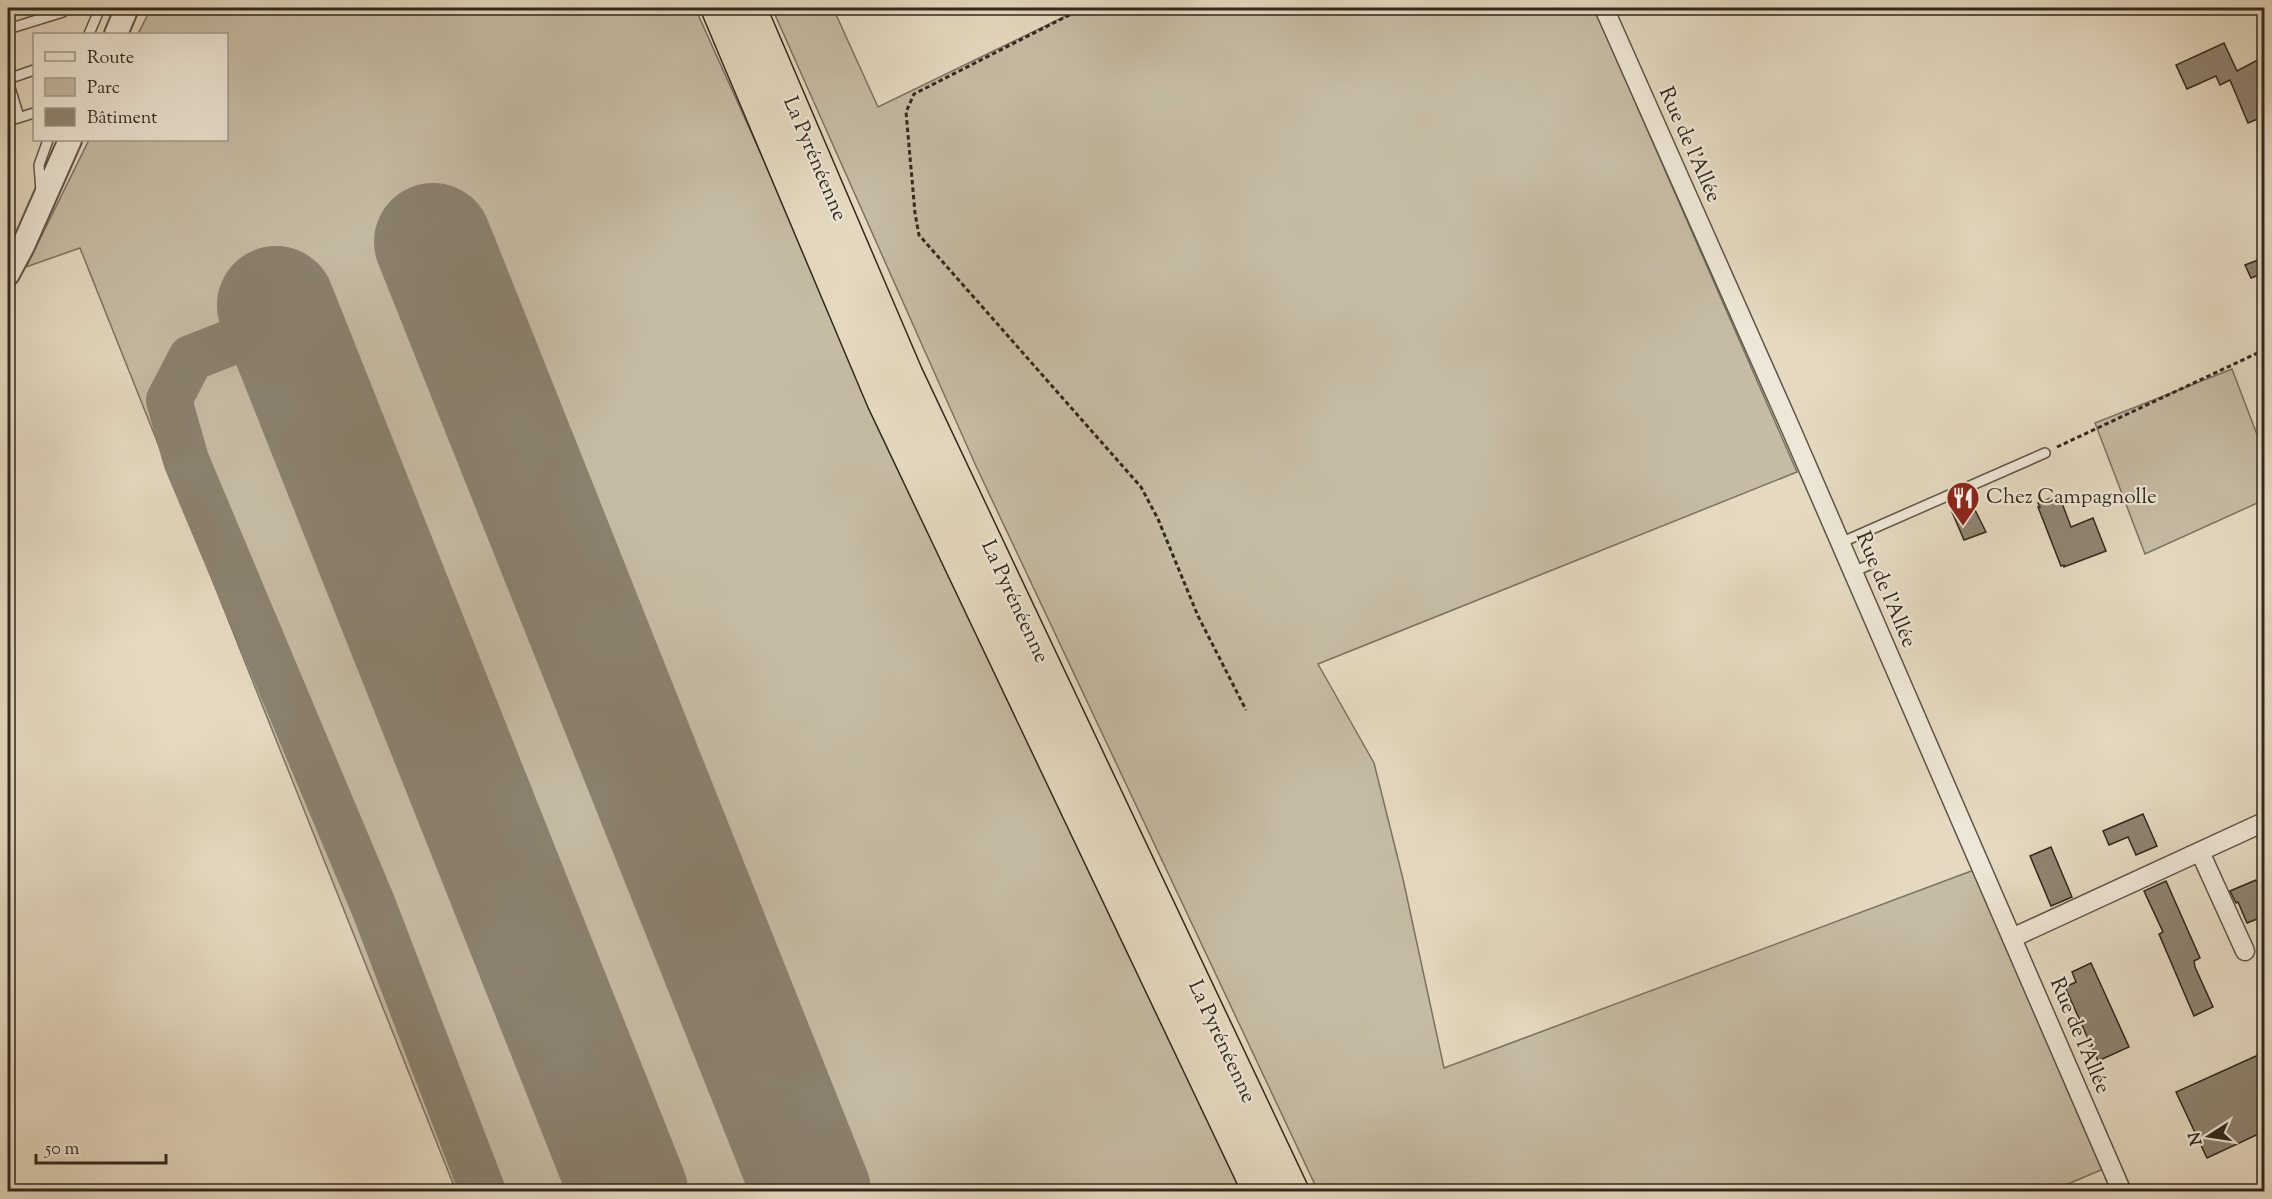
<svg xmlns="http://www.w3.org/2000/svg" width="2272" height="1199" font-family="'Sorts Mill Goudy',serif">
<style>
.green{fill:#c6bca5;stroke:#7c7262;stroke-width:1.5}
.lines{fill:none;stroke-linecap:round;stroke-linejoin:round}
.taxiway{stroke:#8b8270;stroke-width:46}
.runway{stroke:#8b8270;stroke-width:118}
.building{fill:#8f8573;stroke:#31291e;stroke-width:1.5}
.service-casing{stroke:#5e5547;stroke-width:12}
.minor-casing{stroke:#5e5547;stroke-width:21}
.tertiary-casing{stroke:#5e5547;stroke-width:26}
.motorway-casing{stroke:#31291e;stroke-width:36}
.path{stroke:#31291e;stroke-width:3;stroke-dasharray:4.5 3;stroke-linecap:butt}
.service{stroke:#eee7d7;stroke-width:9}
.minor{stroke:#eee7d7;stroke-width:18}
.tertiary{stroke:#eee7d7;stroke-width:22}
.motorway{stroke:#e5dac1;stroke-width:33}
.labels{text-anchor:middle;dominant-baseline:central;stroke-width:4.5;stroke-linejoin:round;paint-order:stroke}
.street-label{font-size:21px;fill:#31291e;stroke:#eee7d7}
.poi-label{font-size:21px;fill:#31291e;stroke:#eee7d7;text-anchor:start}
</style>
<rect width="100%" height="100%" fill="#e5dac1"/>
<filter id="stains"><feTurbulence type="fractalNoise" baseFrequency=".00333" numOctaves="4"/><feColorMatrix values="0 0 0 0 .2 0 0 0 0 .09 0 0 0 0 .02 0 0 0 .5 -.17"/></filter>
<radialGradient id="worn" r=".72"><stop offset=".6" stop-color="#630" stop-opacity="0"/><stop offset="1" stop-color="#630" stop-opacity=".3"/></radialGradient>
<!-- green -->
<g class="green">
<path d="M151,8H695L979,636L1241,1191H456L80,248L26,267L89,140H226V34H138Z"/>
<path d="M772,8H833L878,107L1082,8H1594L1797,472L1318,664L1374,763L1403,879L1444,1068L1974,870L2108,1167L2049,1192L1318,1191L976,466Z"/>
<path d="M2232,369L2264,453V500L2145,554L2095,423Z"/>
</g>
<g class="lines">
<!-- taxiway -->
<path class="taxiway" d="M270,327L191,358L169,400L186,460L373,905L483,1192"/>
<!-- runway -->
<g class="runway">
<path d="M433,242L812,1192"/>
<path d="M276,305L629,1192"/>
</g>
</g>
<!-- building -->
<g class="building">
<path d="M2224,43L2237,71L2265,56V116L2248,123L2230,80L2220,85L2216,76L2187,89L2176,65Z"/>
<path d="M2258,260L2264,273L2251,278L2245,265Z"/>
<path d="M2059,495L2071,527L2093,518L2106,551L2064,567V565L2061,566L2038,507H2040L2038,503Z"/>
<path d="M1972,504L1986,532L1964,540L1952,512Z"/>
<path d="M2143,814L2157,846L2136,855L2128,837L2109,845L2103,831Z"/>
<path d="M2051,847L2072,897L2051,906L2030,856Z"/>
<path d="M2256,880L2260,887L2265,885V916L2247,923L2238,902L2236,903L2230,891Z"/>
<path d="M2166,881L2200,958L2194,961L2195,967L2213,1007L2194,1016L2159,934L2163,932L2144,891Z"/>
<path d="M2091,963L2129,1047L2098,1061L2065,987L2076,982L2072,972Z"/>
<path d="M2265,1052V1131L2207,1158L2176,1092Z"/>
</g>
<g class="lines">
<!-- service casing -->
<g class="service-casing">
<g id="service">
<path d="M8,29L63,12"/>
<path d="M89,34L100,8"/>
<path d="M8,79L34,70"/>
<path d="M8,81L19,117"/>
<path d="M8,121L34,113"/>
<path d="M41,192L39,165L48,140"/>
<path d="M1840,543L2045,453"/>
<path d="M1853,572L1869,565"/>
</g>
</g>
<!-- minor casing -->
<g class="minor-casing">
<g id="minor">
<path d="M1604,8L1791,429L2122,1192"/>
<path d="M2200,852L2245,951"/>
<path d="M2012,938L2264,822"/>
</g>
</g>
<!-- tertiary casing -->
<g class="tertiary-casing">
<g id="tertiary">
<path d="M116,34L127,8"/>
<path d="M8,274L23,246L70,140"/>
</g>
</g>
<!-- motorway casing -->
<g class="motorway-casing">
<g id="motorway">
<path d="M718,8L884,401L1260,1192"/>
<path d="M749,8L906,375L1292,1192"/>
</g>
</g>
<!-- path -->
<g class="path">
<path d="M1083,8L914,94L906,112L915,213L919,235L1141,487L1158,519L1198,616L1246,710"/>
<path d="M2057,447L2264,350"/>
</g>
<!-- service -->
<use href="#service" class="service"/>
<!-- minor -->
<use href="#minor" class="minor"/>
<!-- tertiary -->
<use href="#tertiary" class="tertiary"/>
<!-- motorway -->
<use href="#motorway" class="motorway"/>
</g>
<!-- icons -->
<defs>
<g id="restaurant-pin" transform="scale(1.725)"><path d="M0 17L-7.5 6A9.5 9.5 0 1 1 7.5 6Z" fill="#8f2418" stroke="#eee7d7"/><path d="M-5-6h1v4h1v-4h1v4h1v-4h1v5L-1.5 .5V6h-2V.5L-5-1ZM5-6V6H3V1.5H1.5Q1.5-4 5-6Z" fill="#fff"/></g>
</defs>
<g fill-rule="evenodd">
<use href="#restaurant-pin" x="1963" y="498"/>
</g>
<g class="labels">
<!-- street labels -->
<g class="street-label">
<text transform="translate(1689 145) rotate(66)">Rue de l'Allée</text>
<text transform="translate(814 159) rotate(67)">La Pyrénéenne</text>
<text transform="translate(1885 590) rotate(67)">Rue de l'Allée</text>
<text transform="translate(1014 602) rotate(65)">La Pyrénéenne</text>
<text transform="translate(2079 1036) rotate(67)">Rue de l'Allée</text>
<text transform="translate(1221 1042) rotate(65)">La Pyrénéenne</text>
</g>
<!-- poi labels -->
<g class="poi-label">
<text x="1986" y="498">Chez Campagnolle</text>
</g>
</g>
<!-- margin -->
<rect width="2272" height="1199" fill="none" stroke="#e5dac1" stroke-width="30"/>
<rect x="9" y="9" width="2254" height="1181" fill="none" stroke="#31291e" stroke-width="3"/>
<rect x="15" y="15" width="2242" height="1169" fill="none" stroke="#31291e" stroke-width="1.5"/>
<!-- legend -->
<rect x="33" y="33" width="195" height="108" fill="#eee7d7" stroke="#a29b8d" stroke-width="1.5"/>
<rect x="45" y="52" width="30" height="9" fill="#eee7d7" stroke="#a29b8d" stroke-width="1.5"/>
<text x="87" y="63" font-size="18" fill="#31291e">Route</text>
<rect x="45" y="78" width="30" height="18" fill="#c6bca5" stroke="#a29b8d" stroke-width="1.5"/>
<text x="87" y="93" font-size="18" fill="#31291e">Parc</text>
<rect x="45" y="108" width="30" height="18" fill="#8f8573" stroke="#a29b8d" stroke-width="1.5"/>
<text x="87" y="123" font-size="18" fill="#31291e">Bâtiment</text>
<!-- north arrow -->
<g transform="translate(2209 1136) rotate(258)" stroke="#eee7d7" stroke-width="4.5" paint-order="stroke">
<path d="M0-4.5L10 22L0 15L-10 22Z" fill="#31291e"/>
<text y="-9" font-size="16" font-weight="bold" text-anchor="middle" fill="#31291e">N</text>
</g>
<!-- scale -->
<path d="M36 1154v9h130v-9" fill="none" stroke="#31291e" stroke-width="3"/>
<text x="45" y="1154" font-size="18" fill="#31291e" stroke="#eee7d7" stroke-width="4.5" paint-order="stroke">50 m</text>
<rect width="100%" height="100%" filter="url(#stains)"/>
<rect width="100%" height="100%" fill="url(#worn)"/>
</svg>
